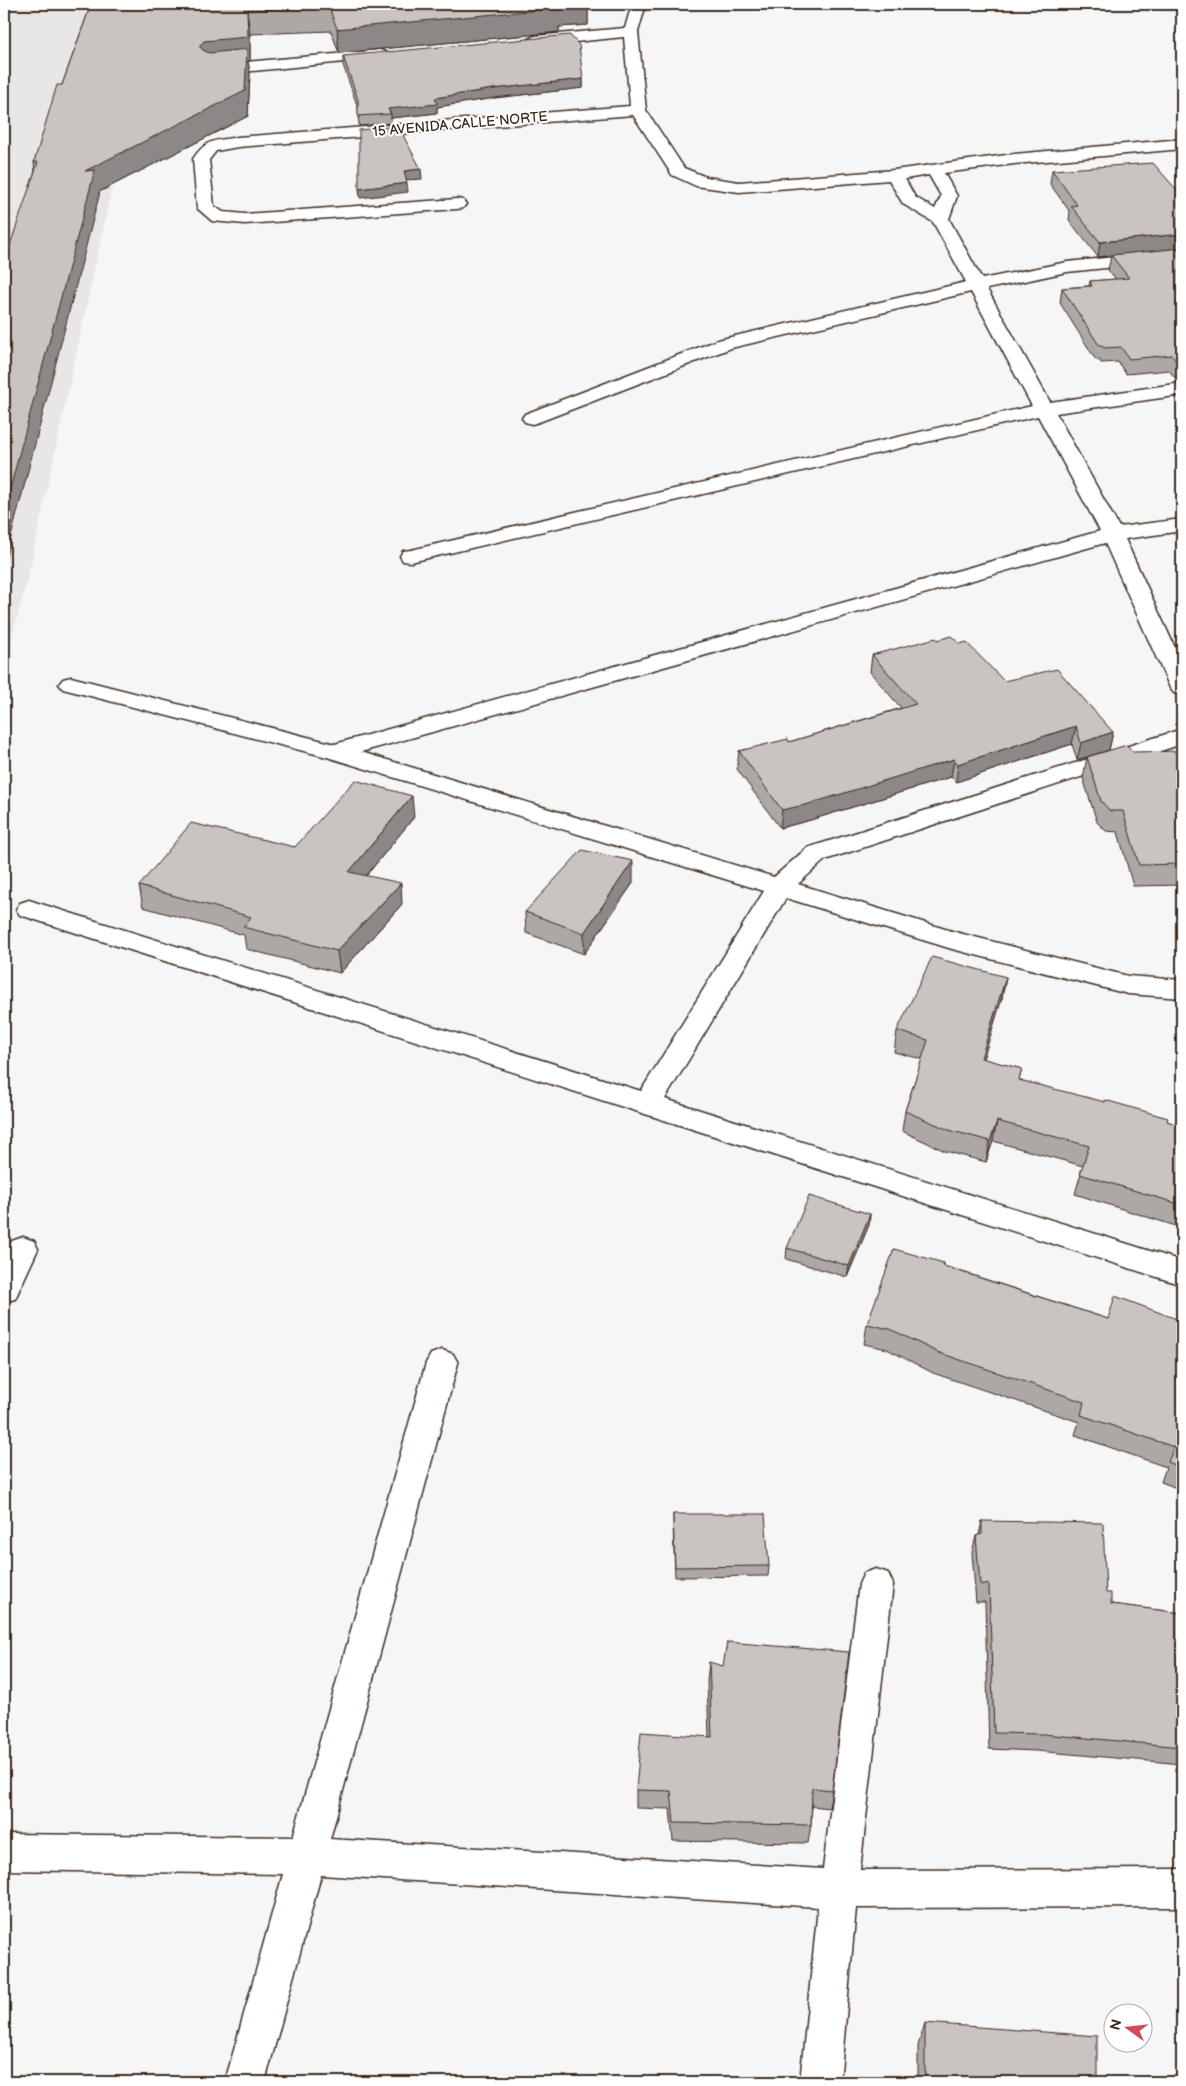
<svg xmlns="http://www.w3.org/2000/svg" width="1186" height="2086" font-family="'Balsamiq Sans',sans-serif">
<style>
.built{fill:#e9e7e6}
.lines{fill:none;stroke-linecap:round;stroke-linejoin:round}
.minor-casing{stroke:#3b2a1e;stroke-width:3}
.minor{fill:#fff;fill-rule:evenodd}
.wall{fill:#ada8a6;stroke:#3b2a1e}
.shaded-wall{fill:#8d8887;stroke:#3b2a1e}
.building{fill:#c9c3c1;stroke:#3b2a1e}
.labels{text-anchor:middle;dominant-baseline:central;stroke-width:4;stroke-linejoin:round;paint-order:stroke}
.far-street-label{font-size:14px;fill:#3b2a1e;stroke:#fff}
</style>
<rect width="100%" height="100%" fill="#f7f6f6"/>
<filter id="ink" filterUnits="userSpaceOnUse"><feTurbulence type="fractalNoise" baseFrequency=".02" numOctaves="2"/><feDisplacementMap in="SourceGraphic" scale="10" xChannelSelector="R" yChannelSelector="G"/><feConvolveMatrix kernelMatrix="1 2 1 2 8 2 1 2 1" color-interpolation-filters="sRGB"/></filter>
<g filter="url(#ink)">
<!-- built -->
<path class="built" d="M4,4H156L144,39L27,582L4,665Z"/>
<g class="lines">
<!-- minor casing -->
<g class="minor-casing">
<g id="minor">
<path d="M632,4H646L638,32L646,110L684,168L706,177L739,182L894,170L1014,154L1182,139V149L1014,164L944,173L957,196L949,219L982,279L1067,262L1182,250V260L1067,272L987,289L1050,402L1182,383V395L1056,413L1119,527L1182,519V531L1125,539L1182,663V695L1174,693L1170,688L1105,543L361,752L774,877L807,848L1182,729V744L825,860L798,884L955,932L1128,976L1182,980V998L1128,994L952,949L786,898L665,1099L1182,1261V1285L20,915L16,909L20,903L29,900L38,903L641,1091L764,891L327,757L63,689L59,684L63,679L71,677L335,744L1100,531L1038,416L411,562L403,561L400,556L403,551L411,550L1032,406L971,292L731,348L539,422L532,424L525,422L522,418L525,414L718,340L966,282L933,222L903,204L889,180L739,192L696,186L672,175L633,115L238,147L216,151L209,160L214,206L223,212L245,214L457,199L463,200L466,204L463,208L457,209L245,224L212,221L197,208L193,159C207,138 215,141 238,137L630,106L624,37L535,46L530,44L527,41L530,38L535,36L625,28ZM929,175L941,196L935,209L915,197L905,179Z"/>
<path d="M380,50L385,52L388,55L385,58L212,75L207,73L204,70L207,67L212,65Z"/>
<path d="M23,1237L34,1241L38,1249L15,1299L4,1302V1258L12,1241Z"/>
<path d="M442,1350L453,1354L458,1363L330,1839L823,1869L859,1584L864,1573L876,1569L888,1573L893,1584L860,1870L1182,1869V1907L856,1908L840,2082H800L818,1907L321,1875L265,2082H225L283,1874L4,1870V1834L293,1837L426,1363L431,1354Z"/>
</g>
</g>
<!-- minor -->
<use href="#minor" class="minor"/>
</g>
<!-- wall -->
<g class="wall">
<path d="M91,4H588V25L559,27V32L339,53L331,31L250,34V61H248L250,73L248,116L99,192V196L35,171L34,162L62,85Z"/>
<path d="M343,56L583,79V88L494,98L437,107V113L391,118V123L359,126L358,108L343,65Z"/>
<path d="M1052,170L1182,196V376L1174,377L1169,370L1126,374L1118,362L1101,363L1099,360H1096L1060,303L1062,288L1089,286L1090,281L1116,279L1108,270L1111,256L1098,257L1069,220L1070,212L1050,184Z"/>
<path d="M938,640L960,644L1004,681L1113,732L1109,750L1077,760L1072,744L956,782L951,777L807,821L780,828L737,769L739,751L789,742L901,708L870,672L872,655Z"/>
<path d="M1133,752L1182,758V885L1133,886L1118,832L1106,831L1097,822L1083,778L1087,757Z"/>
<path d="M414,817L366,876L402,904L340,973L246,949L244,935L143,907L139,886L295,847Z"/>
<path d="M633,883L584,954L526,933L525,912Z"/>
<path d="M1006,977L1002,998L983,1059L1022,1069L1019,1080L1182,1126V1228L1075,1194L1083,1166L993,1141L986,1162L945,1151L902,1131L905,1111L922,1059L894,1052L897,1031Z"/>
<path d="M870,1214L869,1225L847,1277L786,1259L787,1248Z"/>
<path d="M944,1263V1266L1108,1319L1182,1321V1490L1161,1482L1166,1467L1075,1435L1079,1422L933,1373L887,1349L864,1344L867,1324Z"/>
<path d="M673,1514L769,1566L768,1576L675,1577L673,1525Z"/>
<path d="M982,1521L1106,1593L1111,1604L1182,1613V1764L1037,1751L989,1749L985,1602H976L972,1553L976,1536L979,1535Z"/>
<path d="M709,1662L832,1790L829,1808L812,1806L811,1825L808,1843L673,1841L670,1809L636,1808V1790L709,1736L707,1681Z"/>
<path d="M925,2023L1097,2082H918V2046Z"/>
</g>
<!-- shaded-wall -->
<g class="shaded-wall">
<path d="M555,4H588V25L559,27V32L339,53L337,29Z"/>
<path d="M247,10L250,34V61H248L250,73L248,116L99,192V196L4,564V511L85,171L207,65L199,46L204,41Z"/>
<path d="M583,79V88L494,98L437,107V113L391,118V114L388,109L435,98L493,89Z"/>
<path d="M421,169L422,179L404,180V171Z"/>
<path d="M407,183L408,192L360,198L359,189Z"/>
<path d="M1182,234V248L1098,257L1100,242Z"/>
<path d="M1076,726L1072,744L956,782L958,764Z"/>
<path d="M1113,732L1109,750L1077,760L1081,743Z"/>
<path d="M954,759L951,777L807,821L780,828L782,810Z"/>
<path d="M412,796L414,817L352,893L349,872Z"/>
<path d="M633,861V883L584,954V933Z"/>
<path d="M401,883L402,904L340,973L337,951Z"/>
<path d="M1006,977L1002,998L977,1079L981,1058Z"/>
<path d="M997,1121L993,1141L986,1162L990,1141Z"/>
<path d="M870,1214L869,1225L847,1277L849,1266Z"/>
</g>
<!-- building -->
<g class="building">
<path d="M91,4H557H555L559,8L337,29L329,7L247,10L248,37L204,41L199,46L203,50L209,53L247,49L245,91L85,171L95,170L4,511V263L38,162H34L57,85H62Z"/>
<path d="M570,35L579,45L583,79L493,89L435,98L437,104L388,109L391,114L358,116V100L343,56Z"/>
<path d="M398,126L421,169L404,171L407,183L359,189V130Z"/>
<path d="M1153,163L1182,196V234L1100,242L1071,206L1077,205L1052,170Z"/>
<path d="M1182,248V362H1177L1172,355L1129,359L1121,347L1104,348L1102,345H1099L1062,288L1092,286L1090,281L1129,278L1111,255Z"/>
<path d="M951,636L960,644L966,642L1004,681L1057,669L1113,732L1081,743L1076,726L958,764L954,759L809,804L782,810L739,751L788,739L789,742L916,704L872,655L936,638L938,640Z"/>
<path d="M1127,745L1133,752L1180,751L1182,758V864L1139,865L1123,811H1110L1101,801L1087,757Z"/>
<path d="M355,780L412,796L349,872L401,883L337,951L243,927L251,917L139,886L191,823L295,847Z"/>
<path d="M582,850L633,861L584,933L525,912Z"/>
<path d="M932,957L1006,977L981,1058L1022,1069L1019,1080L1105,1102V1100L1168,1118L1167,1121L1182,1126V1205L1080,1174L1089,1146L997,1121L990,1141L949,1130L905,1111L928,1040L897,1031Z"/>
<path d="M809,1196L870,1214L849,1266L787,1248Z"/>
<path d="M894,1249L944,1263L943,1266L1108,1319L1115,1296L1182,1321V1468L1168,1462L1174,1447L1081,1415L1084,1402L937,1352L890,1329L867,1324Z"/>
<path d="M673,1514H765L769,1566L675,1567Z"/>
<path d="M982,1521L1103,1523L1106,1593H1111V1604L1182,1613V1747L1043,1734L994,1733L989,1585L980,1584L976,1536L982,1534Z"/>
<path d="M727,1642L849,1652L832,1790L812,1788L811,1825L674,1823L671,1791L636,1790L641,1732L712,1737L709,1662L723,1666Z"/>
<path d="M925,2023L1097,2036V2082H925Z"/>
</g>
</g>
<g class="labels">
<!-- far-street labels -->
<g class="far-street-label">
<text transform="translate(460 124) rotate(-5)">15 AVENIDA CALLE NORTE</text>
</g>
</g>
<!-- margin -->
<rect width="1186" height="2086" fill="none" stroke="#fff" stroke-width="20"/>
<rect x="10" y="10" width="1166" height="2066" fill="none" stroke="#3b2a1e" stroke-width="2" filter="url(#ink)"/>
<!-- north arrow -->
<g transform="translate(1128 2028) rotate(285)"><circle r="24" fill="#ffffff" stroke="#b1aaa5"/>
<path d="M0-4L9 19L0 12L-9 19Z" fill="#d1495b"/>
<text y="-8" font-size="14" font-weight="bold" text-anchor="middle" fill="#3b2a1e">N</text>
</g>
</svg>
